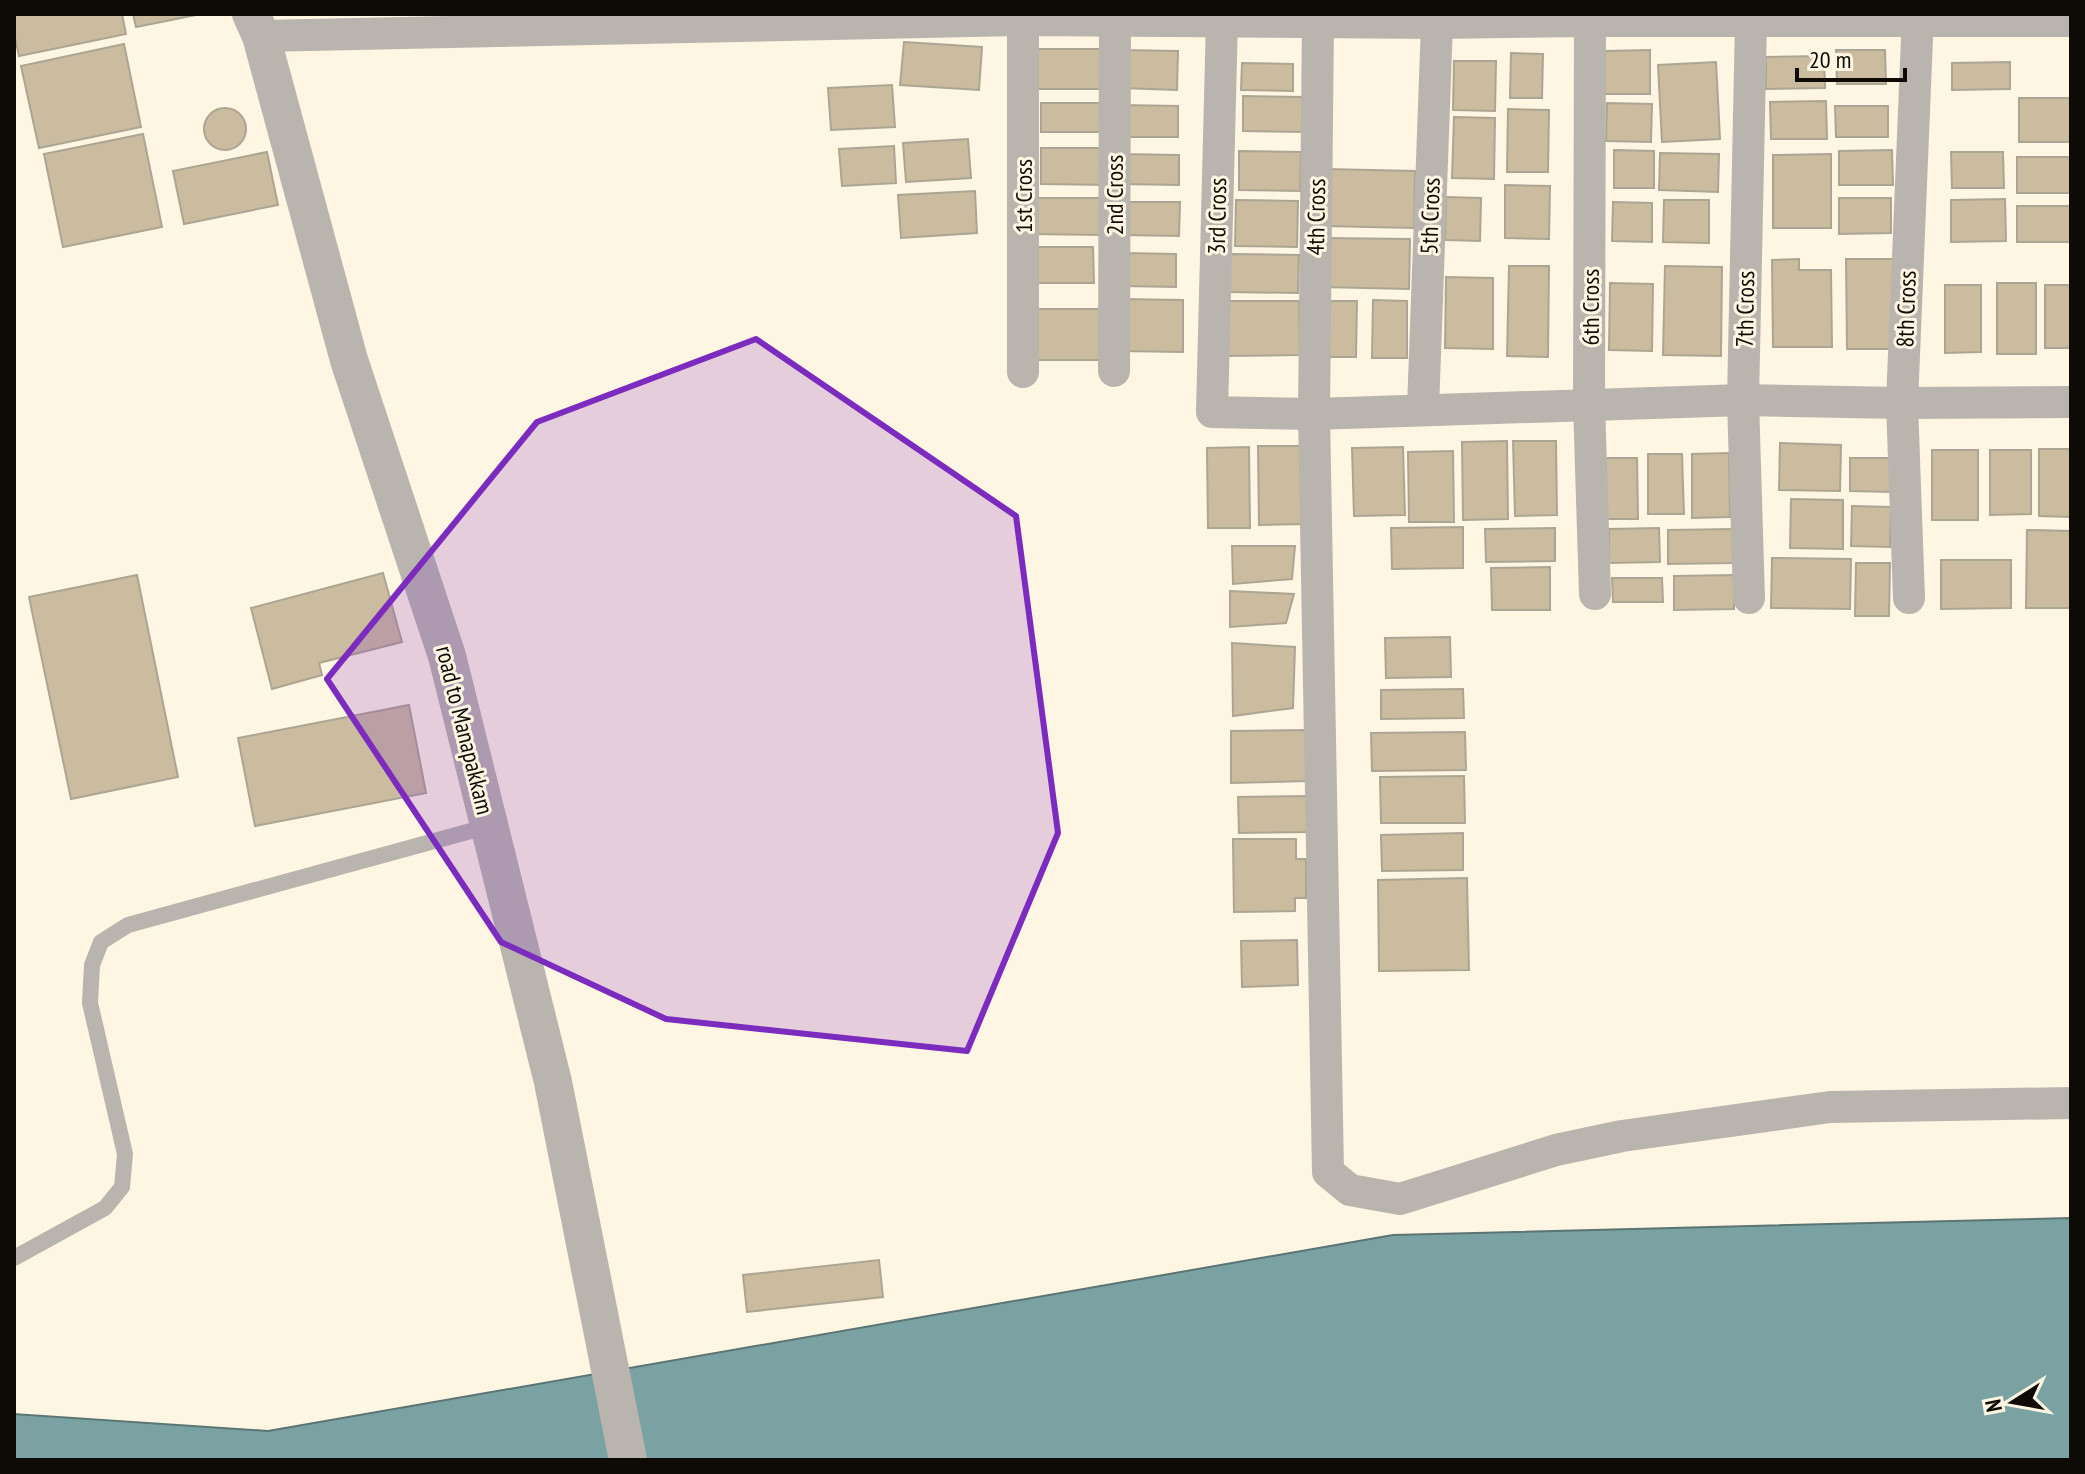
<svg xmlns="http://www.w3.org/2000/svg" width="2085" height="1474" font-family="'PT Sans Narrow',sans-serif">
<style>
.water{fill:#7aa2a2;stroke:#5a7573;stroke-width:2}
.building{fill:#cbbc9f;stroke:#ada593;stroke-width:2}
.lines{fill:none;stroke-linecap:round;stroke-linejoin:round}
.service{stroke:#b9b4ad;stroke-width:16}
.minor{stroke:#b9b4ad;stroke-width:32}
.tertiary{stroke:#b9b4ad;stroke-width:38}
.marked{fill:#7b2cbf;fill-opacity:0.2;stroke:#7b2cbf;stroke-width:6;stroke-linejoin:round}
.labels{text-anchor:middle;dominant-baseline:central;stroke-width:6;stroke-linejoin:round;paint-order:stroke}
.street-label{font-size:24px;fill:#0e0b06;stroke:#fff5e3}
</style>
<rect width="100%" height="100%" fill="#fff5e3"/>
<!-- water -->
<path class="water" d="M2071,1218V1460H14V1414L268,1431L1393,1235Z"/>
<!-- building -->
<g class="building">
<path d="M14,14H122L126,34L19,56L14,33Z"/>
<path d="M133,14H201L136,27Z"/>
<path d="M904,42L982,47L979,90L900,85Z"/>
<path d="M124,44L141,127L39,148L21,66Z"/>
<rect x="1035" y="49" width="76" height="40"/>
<path d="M1120,50L1178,51L1177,90L1120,88Z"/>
<path d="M1650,50V94H1605V51Z"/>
<path d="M1836,50H1885L1886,84H1837Z"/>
<path d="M1511,53L1543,54L1542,98H1510Z"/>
<path d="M1824,56L1825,88L1766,89V57Z"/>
<path d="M1454,61H1496L1495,111L1453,110Z"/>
<path d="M1716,62L1720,139L1662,142L1658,65Z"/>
<path d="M2010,62V89L1952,90V63Z"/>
<path d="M1242,63L1293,64V91L1241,90Z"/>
<path d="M892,85L895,127L831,130L828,88Z"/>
<path d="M1243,96L1303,97L1302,132L1243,131Z"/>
<rect x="2019" y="98" width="52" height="44"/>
<path d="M1826,101L1827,139H1771L1770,102Z"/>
<rect x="1041" y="103" width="65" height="29"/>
<path d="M1607,103L1652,104L1651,142L1606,141Z"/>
<path d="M1120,105L1178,106V137H1119Z"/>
<path d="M1835,106H1888V137H1836Z"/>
<circle cx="225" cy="129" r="21"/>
<path d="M1508,109L1549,110L1548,172H1507Z"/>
<path d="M1454,117L1495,118L1494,179L1452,178Z"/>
<path d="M143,134L162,227L63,247L44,154Z"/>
<path d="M968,139L971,178L906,182L903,143Z"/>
<path d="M894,146L896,183L842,186L839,149Z"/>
<path d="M1041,148H1109L1108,185L1041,184Z"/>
<path d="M1614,150L1654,151V188H1614Z"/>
<path d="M1892,150L1893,185H1839V151Z"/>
<path d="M1239,151L1301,152L1300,191L1239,190Z"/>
<path d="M267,152L278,205L184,224L173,171Z"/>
<path d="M1951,152H2003L2004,188H1952Z"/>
<path d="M1660,153L1719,154L1718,192L1659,190Z"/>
<path d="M1119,154L1179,155V185L1119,184Z"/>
<path d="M1831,154V228H1773V155Z"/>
<rect x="2017" y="157" width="54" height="36"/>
<path d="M1325,169L1415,171L1414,228L1324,226Z"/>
<path d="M1505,185L1550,186L1549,239L1505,238Z"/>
<path d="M975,191L977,233L901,238L898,195Z"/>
<path d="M1446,197L1481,198L1480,241L1445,240Z"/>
<path d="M1030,198H1104L1103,235L1030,234Z"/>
<path d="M1839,198H1891V233L1839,234Z"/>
<path d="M2005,199L2006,241L1951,242V200Z"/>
<path d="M1236,200L1298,201L1297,247L1235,246Z"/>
<path d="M1664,200H1709V243L1663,242Z"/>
<path d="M1123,202H1180L1179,236L1122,235Z"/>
<path d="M1613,202L1652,203V242L1612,241Z"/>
<rect x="2017" y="206" width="54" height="36"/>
<path d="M1321,238L1410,239L1409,289L1321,287Z"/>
<path d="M1038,247H1093L1094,283H1038Z"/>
<path d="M1124,253L1176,254V287L1124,286Z"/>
<path d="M1228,254L1299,255L1298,293L1228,292Z"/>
<path d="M1799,259V270H1831L1832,347H1773L1772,260Z"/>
<path d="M1846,259H1897V349H1847Z"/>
<path d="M1509,266H1549L1548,357L1507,356Z"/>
<path d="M1665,266L1722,267L1721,356L1663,355Z"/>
<path d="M1446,277L1493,278V349L1445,348Z"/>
<path d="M1610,283L1653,284L1652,351L1609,350Z"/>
<rect x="1997" y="283" width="39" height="71"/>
<path d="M1945,285H1981V352L1945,353Z"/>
<rect x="2045" y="285" width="26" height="63"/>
<path d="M1120,299L1183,300V352L1119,351Z"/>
<path d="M1373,300L1407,301V358H1372Z"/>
<path d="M1226,301H1299L1300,355L1226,356Z"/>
<path d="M1326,301H1357L1356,357H1324Z"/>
<path d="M1038,309H1110L1111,360H1038Z"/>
<path d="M1507,441L1508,519L1463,520L1462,442Z"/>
<path d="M1513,441H1556L1557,515L1515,516Z"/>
<path d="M1780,443L1841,445L1840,491L1779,490Z"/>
<path d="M1258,446H1304L1306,524L1259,525Z"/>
<path d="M1249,447L1250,528H1208L1207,448Z"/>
<path d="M1403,447L1405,515L1354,516L1352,448Z"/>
<path d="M2039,449H2071V517L2039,516Z"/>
<rect x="1932" y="450" width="46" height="70"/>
<path d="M1990,450H2031V514L1990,515Z"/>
<path d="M1453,451L1454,522H1409L1408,452Z"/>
<path d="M1729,453L1730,517L1692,518V454Z"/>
<path d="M1648,454H1682L1684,514H1648Z"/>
<path d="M1604,458H1637L1638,519H1605Z"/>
<path d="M1850,458H1893V492L1850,491Z"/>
<path d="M1791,499L1843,500V549L1790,548Z"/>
<path d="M1852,506L1891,507L1890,547L1851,546Z"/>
<path d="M1463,527V568L1392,569L1391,528Z"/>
<path d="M1555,528V561L1486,562L1485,529Z"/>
<path d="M1659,528L1660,562L1609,563V529Z"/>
<path d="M1734,529V563L1668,564V530Z"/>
<path d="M2027,530L2071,531V608H2026Z"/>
<path d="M1232,546H1295L1292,579L1233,584Z"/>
<path d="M1772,558L1851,559L1850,609L1771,608Z"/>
<path d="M1941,560H2011V608L1941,609Z"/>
<path d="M1856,563H1890L1889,616H1855Z"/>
<path d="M1550,567V610H1492L1491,568Z"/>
<path d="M383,573L402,642L319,663L322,675L272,689L251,608Z"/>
<path d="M137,575L178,777L71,799L29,597Z"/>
<path d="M1734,575V609L1674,610V576Z"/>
<path d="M1612,578H1662L1663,602H1613Z"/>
<path d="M1230,591L1294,594L1286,623L1230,627Z"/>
<path d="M1450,637L1451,677L1386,678L1385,638Z"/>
<path d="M1232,643L1295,647L1293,708L1233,716Z"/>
<path d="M1463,689L1464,718L1381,719V690Z"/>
<path d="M409,705L426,793L255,826L238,738Z"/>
<path d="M1306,730L1307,781L1231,783V731Z"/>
<path d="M1465,732L1466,770L1372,771L1371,733Z"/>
<path d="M1464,776L1465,823H1381L1380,777Z"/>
<path d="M1310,796L1311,832L1239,833L1238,797Z"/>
<path d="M1463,833V870L1382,871L1381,835Z"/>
<path d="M1233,839H1296V859H1306V898H1295V911L1234,912Z"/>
<path d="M1467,878L1469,970L1379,971L1378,880Z"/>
<path d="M1297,940L1298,985L1242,987L1241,941Z"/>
<path d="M879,1260L883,1297L747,1312L743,1275Z"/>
</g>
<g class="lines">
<!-- service -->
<path class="service" d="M14,1258L105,1208L122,1187L125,1154L90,1003L92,965L101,942L128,925L489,826"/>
<!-- minor -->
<g class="minor">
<path d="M1023,20V372"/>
<path d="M1222,20L1212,412L1314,414L1743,400L1902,403L2071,402"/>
<path d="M1318,21L1314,414L1328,1172L1350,1190L1400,1199L1556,1150L1622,1136L1830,1107L2071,1103"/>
<path d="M1590,21L1589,404L1595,594"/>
<path d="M261,36L1023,20L1437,23L1590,21H2071"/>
<path d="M1114,371L1115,20"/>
<path d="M1423,409L1437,23"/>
<path d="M1749,598L1743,400L1751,21"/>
<path d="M1909,598L1902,403L1918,14"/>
</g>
<!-- tertiary -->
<path class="tertiary" d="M251,14L261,36L349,360L447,656L553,1082L628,1460"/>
</g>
<!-- marked area -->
<path class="marked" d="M756,339L1016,516L1058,833L967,1051L666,1019L501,942L327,679L537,422Z"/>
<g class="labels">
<!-- street labels -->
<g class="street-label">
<text transform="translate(1114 195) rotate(-90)">2nd Cross</text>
<text transform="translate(1023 196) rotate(-90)">1st Cross</text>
<text transform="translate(1217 216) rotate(-89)">3rd Cross</text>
<text transform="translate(1430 216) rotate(-88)">5th Cross</text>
<text transform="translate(1316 217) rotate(-89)">4th Cross</text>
<text transform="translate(1590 307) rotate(-90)">6th Cross</text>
<text transform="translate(1745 309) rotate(-89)">7th Cross</text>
<text transform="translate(1906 309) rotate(-88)">8th Cross</text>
<text transform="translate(465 730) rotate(76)">road to Manapakkam</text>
</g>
</g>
<!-- border -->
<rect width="2085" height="1474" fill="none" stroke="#0e0b06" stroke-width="32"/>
<!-- north arrow -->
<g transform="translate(2013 1402) rotate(259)" stroke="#fff5e3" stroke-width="6" paint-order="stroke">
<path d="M0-6L14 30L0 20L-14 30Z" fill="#0e0b06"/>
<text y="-12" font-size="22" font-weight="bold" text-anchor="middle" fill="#0e0b06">N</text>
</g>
<!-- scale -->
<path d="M1797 68v12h108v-12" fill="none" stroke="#0e0b06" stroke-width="4"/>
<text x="1809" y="68" font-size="24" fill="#0e0b06" stroke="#fff5e3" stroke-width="6" paint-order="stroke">20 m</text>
</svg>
